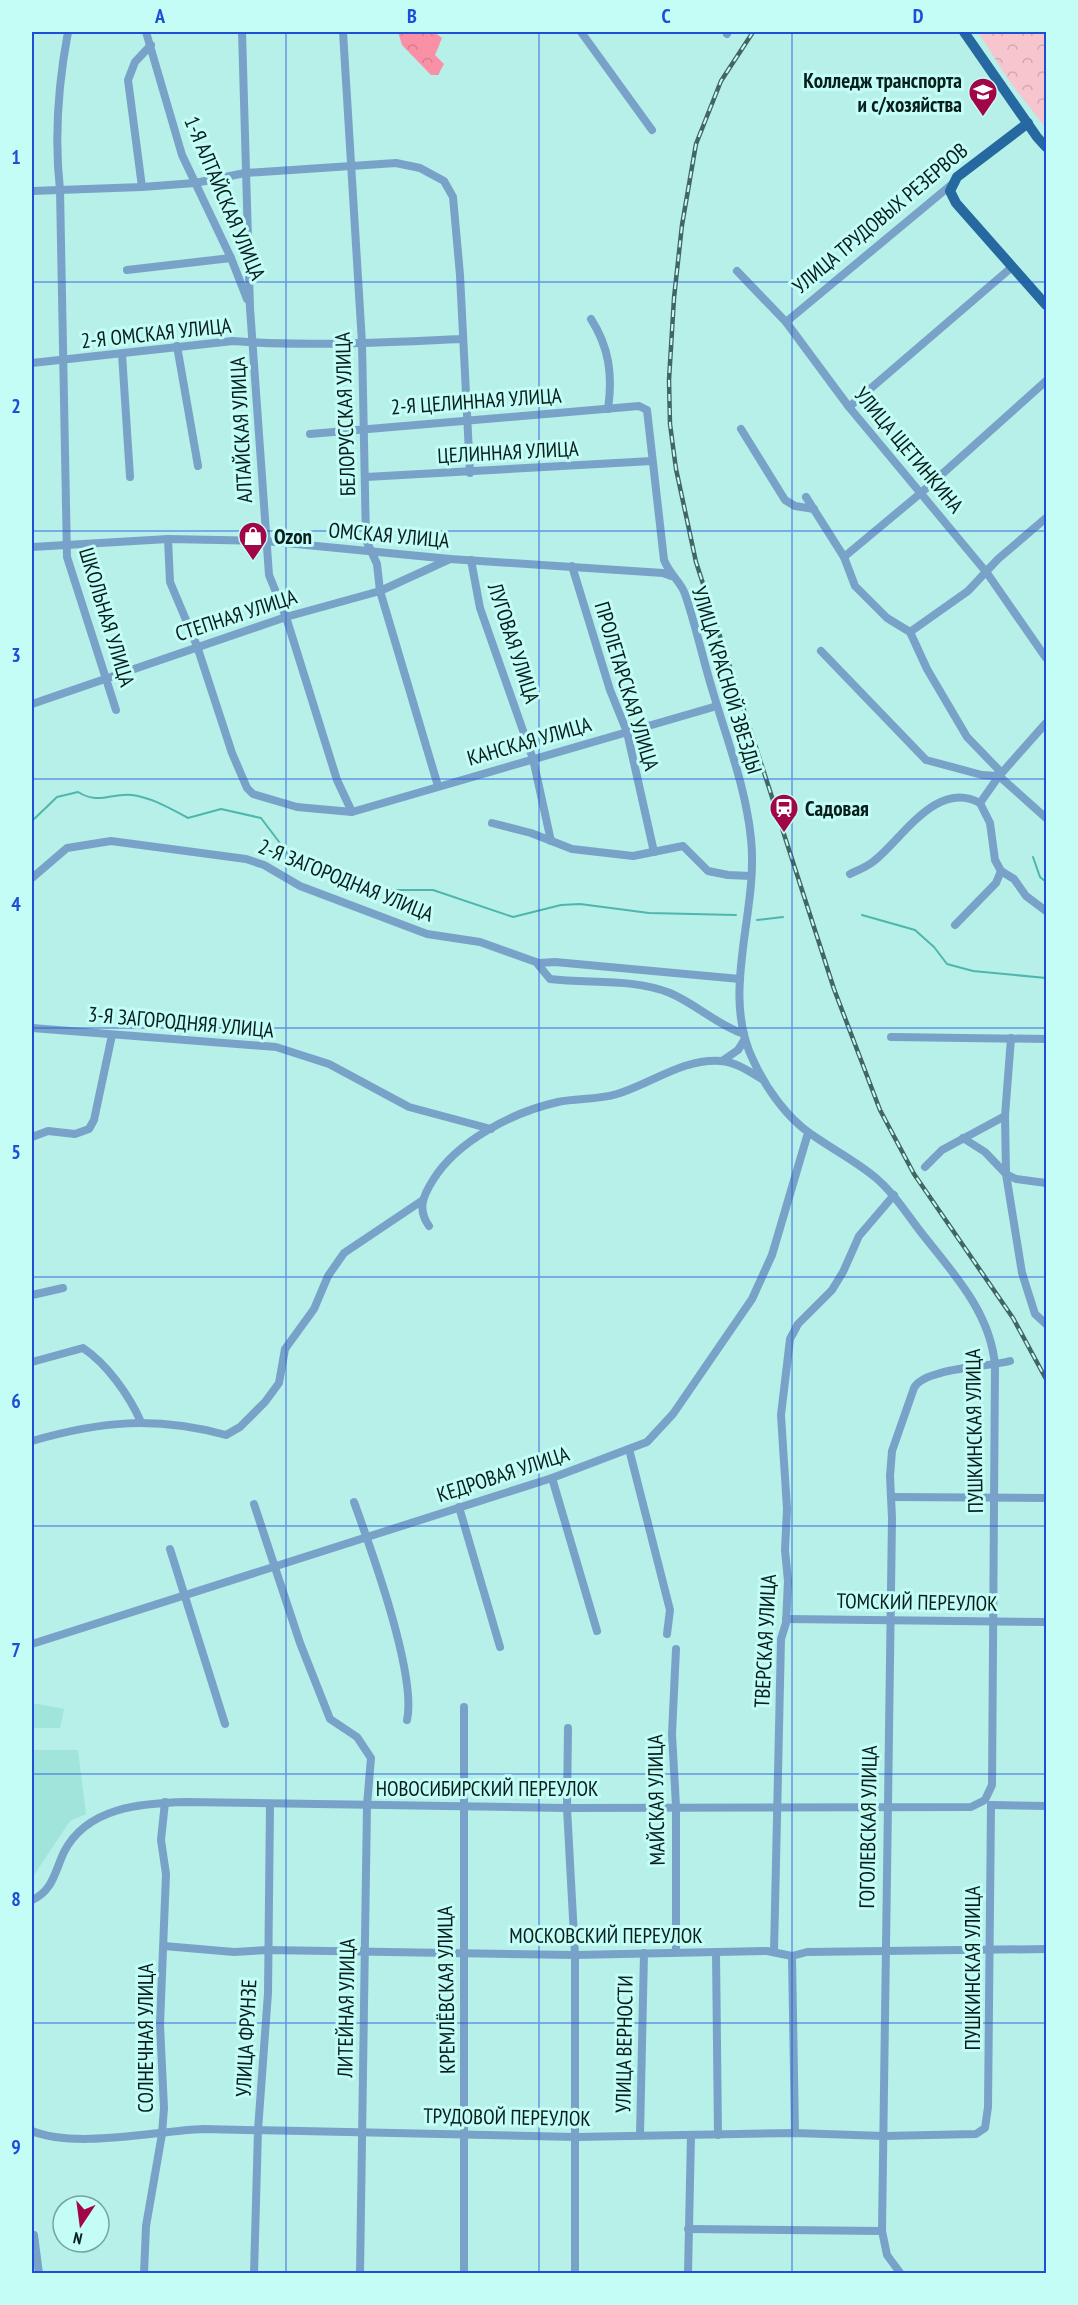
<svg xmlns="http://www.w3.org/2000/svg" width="1078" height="2305" font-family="'PT Sans Narrow',sans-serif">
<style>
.built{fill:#a1e4dc}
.forest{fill:url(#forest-crowns)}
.park{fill:url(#park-crowns)}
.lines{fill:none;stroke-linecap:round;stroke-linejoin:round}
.stream{stroke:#4eb6ad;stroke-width:2}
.minor{stroke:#79a2c9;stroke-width:8}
.major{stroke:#2569a0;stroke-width:10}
.rail-casing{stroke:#436663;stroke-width:4.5}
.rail{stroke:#c3fdf6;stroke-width:2;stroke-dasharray:7;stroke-linecap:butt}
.grid{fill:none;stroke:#1d4ed8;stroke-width:1.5;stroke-opacity:0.55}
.labels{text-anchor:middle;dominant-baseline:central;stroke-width:6;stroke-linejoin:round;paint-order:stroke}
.poi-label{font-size:21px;font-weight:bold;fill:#071e1c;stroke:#c3fdf6;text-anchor:start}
.street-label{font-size:21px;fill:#071e1c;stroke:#c3fdf6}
.neatline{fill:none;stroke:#1d4ed8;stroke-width:2}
.grid-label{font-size:20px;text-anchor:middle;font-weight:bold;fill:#1d4ed8}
</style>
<defs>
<pattern id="forest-crowns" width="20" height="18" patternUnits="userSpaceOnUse" patternTransform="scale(1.5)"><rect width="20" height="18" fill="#fa90a6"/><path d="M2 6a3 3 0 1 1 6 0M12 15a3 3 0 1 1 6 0" fill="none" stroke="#d57c8e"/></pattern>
<pattern id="park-crowns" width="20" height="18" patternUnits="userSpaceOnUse" patternTransform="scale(1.5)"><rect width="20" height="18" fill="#f6c5cd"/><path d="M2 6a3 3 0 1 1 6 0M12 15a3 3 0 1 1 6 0" fill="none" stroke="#d1a9af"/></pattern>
</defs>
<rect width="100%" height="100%" fill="#b6f0e9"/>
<!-- built -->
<g class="built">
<path d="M32,1703L64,1709L60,1728H32Z"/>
<path d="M32,1750H78L86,1814L70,1821L32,1878Z"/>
</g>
<!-- forest -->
<path class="forest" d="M398,32H434L442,38L435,55L444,64L438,75H431L402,45Z"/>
<!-- park -->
<path class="park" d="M978,32H1046V128L1010,82Z"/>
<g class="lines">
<!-- stream -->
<g class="stream">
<path d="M32,821L57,797L78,792C99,805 110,793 132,795C153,798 169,808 188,818L221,809L261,818L292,859L310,869L392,890H433L513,917L561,905L580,904L649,913L736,915"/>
<path d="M1033,857L1040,877L1046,882"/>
<path d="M862,915L915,930L934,947L947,964L973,971L1046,978"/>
<path d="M757,920L783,917"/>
</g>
<!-- minor -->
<g class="minor">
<path d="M68,32C58,85 54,136 60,190L67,557L116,710"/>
<path d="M146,32L182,155L231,258L247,299"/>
<path d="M242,32L250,308L269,575L286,617L337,780L352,812"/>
<path d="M343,32L362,343L366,540L377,564L380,591L438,786"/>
<path d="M581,32L652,130"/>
<path d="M727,34L728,32"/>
<path d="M142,187L128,80L135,62L151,45"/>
<path d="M32,191L142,187L195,183L245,173L396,163L420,168L444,181L453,197L460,275L470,473"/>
<path d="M127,270L231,258"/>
<path d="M737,271L786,322L849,407L987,573L1046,658"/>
<path d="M591,319C609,347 613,375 608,409"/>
<path d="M786,322L951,185"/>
<path d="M177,346L198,466"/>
<path d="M122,354L130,477"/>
<path d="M32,363L233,341C309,347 387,342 463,339"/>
<path d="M849,407L1012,267"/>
<path d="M741,429L785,500L795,506L814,509"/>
<path d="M366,477L652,461"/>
<path d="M806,497L844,557L855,586L887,618L910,632L927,669L967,737L998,769L999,776L1046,818"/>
<path d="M168,539L170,582L197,646L232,753L247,788L253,794L297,807L352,812L717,706"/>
<path d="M32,547L168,539L265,541L450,559L663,573L671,576"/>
<path d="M844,557L922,492L1046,381"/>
<path d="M471,560L480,608L533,759L551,841"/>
<path d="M572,566L610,690L627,732L654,852"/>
<path d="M910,632L968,591L998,559L1046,518"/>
<path d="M821,651L926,760L982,775L999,776"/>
<path d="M32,704L286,617L380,591L450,559"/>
<path d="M980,803L990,823L995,860L1001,871L1014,879L1026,896L1046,911"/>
<path d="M980,803L999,776L1046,723"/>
<path d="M492,823L531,833L572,849L633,856L683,846L708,871L728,875L751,876"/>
<path d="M850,874C858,870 867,867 874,861C903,838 937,779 980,803"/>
<path d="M32,878L67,848L111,841L246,859L264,865L300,886L427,934L480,942L536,962L550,979C589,984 632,978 670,993C696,1004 717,1025 744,1034"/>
<path d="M955,925L996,883L1001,871"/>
<path d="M539,963L555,962L740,979"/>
<path d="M32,1028L276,1047L329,1064L409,1107L491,1129"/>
<path d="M891,1037L1046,1039"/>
<path d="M1011,1038L1005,1116L1006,1174L1022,1273L1035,1314L1046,1324"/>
<path d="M722,1061L738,1050L745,1039"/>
<path d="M32,1137L48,1131L75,1134L89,1129L94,1120L112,1035"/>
<path d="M963,1138L985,1152L1006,1174L1016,1179L1046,1183"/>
<path d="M925,1167L942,1150L1005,1116"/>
<path d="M429,1226C417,1209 423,1196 433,1180C457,1141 513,1112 558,1102C577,1098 598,1100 617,1094C651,1084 683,1058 721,1061C736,1062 750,1072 762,1079"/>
<path d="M32,1295L63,1288"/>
<path d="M32,1362L83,1348C107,1364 129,1395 141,1422"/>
<path d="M32,1441C101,1421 155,1416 226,1435L240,1427L265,1402L279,1383L285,1349L314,1309L328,1276L344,1253L423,1200"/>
<path d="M629,1449L670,1610L667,1634"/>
<path d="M552,1478L597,1631"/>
<path d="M891,1497L1046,1498"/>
<path d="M354,1502C371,1549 417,1675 407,1720"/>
<path d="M254,1504L300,1643L330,1719L357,1737L371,1758L367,1805L360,2274"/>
<path d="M459,1507L500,1647"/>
<path d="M170,1549L225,1724"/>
<path d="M786,1619L1046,1622"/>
<path d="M32,1644L552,1478L647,1442L673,1414L752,1299L772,1255L808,1133"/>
<path d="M568,1728L567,1808L575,1955V2274"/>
<path d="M991,1805L1046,1806"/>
<path d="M32,1900C53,1891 55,1871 64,1852C87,1807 142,1803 186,1802L567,1808L971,1807L985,1800L992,1785L995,1365C990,1311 952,1272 920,1231C906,1213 894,1193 876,1178C856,1161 832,1149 811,1134C787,1118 766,1088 754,1062C719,993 759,912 751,839C746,788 727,740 713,692C703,660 696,626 685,594C681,582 670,575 664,560L647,410L639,406L310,434"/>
<path d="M164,1946L234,1952L267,1950L575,1955L767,1951L792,1956L807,1952L1046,1949"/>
<path d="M676,1951V1806L672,1734L676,1649"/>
<path d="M716,1952L718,2135"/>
<path d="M774,1952L781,1639L786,1623L788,1581L785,1550L787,1509L781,1415L790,1339L798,1324L832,1290L843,1272L859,1236L894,1195"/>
<path d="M792,1956L795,2133"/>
<path d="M32,2131C76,2149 155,2131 203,2129L576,2137L795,2133L884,2136L976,2134L985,2128L988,2107L991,1805"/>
<path d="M640,2135L644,1953"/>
<path d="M688,2229L882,2231"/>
<path d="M34,2235L39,2274"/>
<path d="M144,2274L146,2226L162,2134L164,2108L160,2025L166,1874L161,1840L165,1802"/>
<path d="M254,2274L258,2130L268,1993L270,1804"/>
<path d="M464,2274V1707"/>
<path d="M688,2274L691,2135"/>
<path d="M901,2274L887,2255L882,2231L892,1518L890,1476L892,1451L914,1388C924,1368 989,1367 1010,1361"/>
</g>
<!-- major -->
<g class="major">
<path d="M964,32L1037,137L1046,147"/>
<path d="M1028,123L957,177L950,191L956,203L1046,305"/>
</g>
<!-- rail casing -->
<g class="rail-casing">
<path id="rail" d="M753,32L721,81L696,144L682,225L674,298L669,380L670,424L676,469L696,562L834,989L880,1110L914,1174L1013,1318L1046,1379"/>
</g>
<!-- rail -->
<use href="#rail" class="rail"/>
</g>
<!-- grid -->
<path class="grid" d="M286,32V2274M539,32V2274M792,32V2274M32,282H1046M32,531H1046M32,779H1046M32,1028H1046M32,1277H1046M32,1526H1046M32,1774H1046M32,2023H1046"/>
<!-- icons -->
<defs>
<g id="university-pin" transform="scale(1.5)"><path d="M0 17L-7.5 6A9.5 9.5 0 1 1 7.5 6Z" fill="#a10646" stroke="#c3fdf6"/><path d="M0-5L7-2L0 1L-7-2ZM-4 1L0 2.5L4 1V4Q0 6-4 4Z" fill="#fff"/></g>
<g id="shop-pin" transform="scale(1.5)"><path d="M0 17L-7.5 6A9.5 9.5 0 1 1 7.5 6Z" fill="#a10646" stroke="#c3fdf6"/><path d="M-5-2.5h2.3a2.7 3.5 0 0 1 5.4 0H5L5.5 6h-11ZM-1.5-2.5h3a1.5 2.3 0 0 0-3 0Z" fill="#fff"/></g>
<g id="station-pin" transform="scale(1.5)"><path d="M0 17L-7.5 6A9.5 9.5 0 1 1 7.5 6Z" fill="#a10646" stroke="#c3fdf6"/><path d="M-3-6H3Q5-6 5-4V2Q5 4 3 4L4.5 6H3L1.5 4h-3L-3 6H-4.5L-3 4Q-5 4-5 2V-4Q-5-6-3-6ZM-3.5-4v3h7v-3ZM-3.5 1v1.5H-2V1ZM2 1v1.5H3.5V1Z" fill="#fff"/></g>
</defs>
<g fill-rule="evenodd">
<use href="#university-pin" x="983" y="92"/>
<use href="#shop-pin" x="253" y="536"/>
<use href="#station-pin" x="784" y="808"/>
</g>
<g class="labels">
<!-- poi labels -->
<g class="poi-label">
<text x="962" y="80" text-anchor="end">Колледж транспорта<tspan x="962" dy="24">и с/хозяйства</tspan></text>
<text x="274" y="536">Ozon</text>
<text x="805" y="808">Садовая</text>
</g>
<!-- street labels -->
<g class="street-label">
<text transform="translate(225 198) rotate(67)">1-Я АЛТАЙСКАЯ УЛИЦА</text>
<text transform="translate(880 218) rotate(-40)">УЛИЦА ТРУДОВЫХ РЕЗЕРВОВ</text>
<text transform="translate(156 333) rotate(-6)">2-Я ОМСКАЯ УЛИЦА</text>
<text transform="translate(476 401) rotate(-4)">2-Я ЦЕЛИННАЯ УЛИЦА</text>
<text transform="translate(345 414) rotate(-92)">БЕЛОРУССКАЯ УЛИЦА</text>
<text transform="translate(241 430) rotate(-93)">АЛТАЙСКАЯ УЛИЦА</text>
<text transform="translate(909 450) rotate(50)">УЛИЦА ЩЕТИНКИНА</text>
<text transform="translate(508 452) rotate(-3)">ЦЕЛИННАЯ УЛИЦА</text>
<text transform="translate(389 535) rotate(5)">ОМСКАЯ УЛИЦА</text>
<text transform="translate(236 615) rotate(-18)">СТЕПНАЯ УЛИЦА</text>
<text transform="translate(107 617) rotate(73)">ШКОЛЬНАЯ УЛИЦА</text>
<text transform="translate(514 643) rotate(72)">ЛУГОВАЯ УЛИЦА</text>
<text transform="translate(727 680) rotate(73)">УЛИЦА КРАСНОЙ ЗВЕЗДЫ</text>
<text transform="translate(627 686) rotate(73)">ПРОЛЕТАРСКАЯ УЛИЦА</text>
<text transform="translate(529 741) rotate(-16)">КАНСКАЯ УЛИЦА</text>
<text transform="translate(346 880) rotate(22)">2-Я ЗАГОРОДНАЯ УЛИЦА</text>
<text transform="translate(181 1022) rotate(5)">3-Я ЗАГОРОДНЯЯ УЛИЦА</text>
<text transform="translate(974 1431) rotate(-91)">ПУШКИНСКАЯ УЛИЦА</text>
<text transform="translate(503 1474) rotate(-18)">КЕДРОВАЯ УЛИЦА</text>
<text transform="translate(917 1602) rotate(1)">ТОМСКИЙ ПЕРЕУЛОК</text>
<text transform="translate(765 1641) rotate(-87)">ТВЕРСКАЯ УЛИЦА</text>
<text x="487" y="1788">НОВОСИБИРСКИЙ ПЕРЕУЛОК</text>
<text transform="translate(656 1800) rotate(-91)">МАЙСКАЯ УЛИЦА</text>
<text transform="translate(868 1827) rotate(-89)">ГОГОЛЕВСКАЯ УЛИЦА</text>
<text x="606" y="1935">МОСКОВСКИЙ ПЕРЕУЛОК</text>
<text transform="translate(972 1968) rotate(-90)">ПУШКИНСКАЯ УЛИЦА</text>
<text transform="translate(446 1990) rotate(-91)">КРЕМЛЁВСКАЯ УЛИЦА</text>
<text transform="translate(346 2008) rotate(-89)">ЛИТЕЙНАЯ УЛИЦА</text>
<text transform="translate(145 2038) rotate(-90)">СОЛНЕЧНАЯ УЛИЦА</text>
<text transform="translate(246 2038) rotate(-87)">УЛИЦА ФРУНЗЕ</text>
<text transform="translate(624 2044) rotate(-89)">УЛИЦА ВЕРНОСТИ</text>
<text transform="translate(507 2117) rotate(1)">ТРУДОВОЙ ПЕРЕУЛОК</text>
</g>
</g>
<!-- border -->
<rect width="1078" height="2305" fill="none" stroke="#c3fdf6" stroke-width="66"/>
<!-- north arrow -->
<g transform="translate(81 2224) rotate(193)"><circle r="28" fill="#c3fdf6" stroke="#78a49f" stroke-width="1.5"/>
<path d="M0-4.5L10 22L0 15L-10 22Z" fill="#a10646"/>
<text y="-9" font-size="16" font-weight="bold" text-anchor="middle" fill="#071e1c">N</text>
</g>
<rect x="33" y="33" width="1012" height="2239" class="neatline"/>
<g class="grid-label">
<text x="160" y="23">A</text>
<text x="412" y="23">B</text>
<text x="666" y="23">C</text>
<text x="918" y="23">D</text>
<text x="16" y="164">1</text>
<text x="16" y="413">2</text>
<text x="16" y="662">3</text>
<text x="16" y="911">4</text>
<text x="16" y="1159">5</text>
<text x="16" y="1408">6</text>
<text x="16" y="1657">7</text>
<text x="16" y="1906">8</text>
<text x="16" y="2154">9</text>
</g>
</svg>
